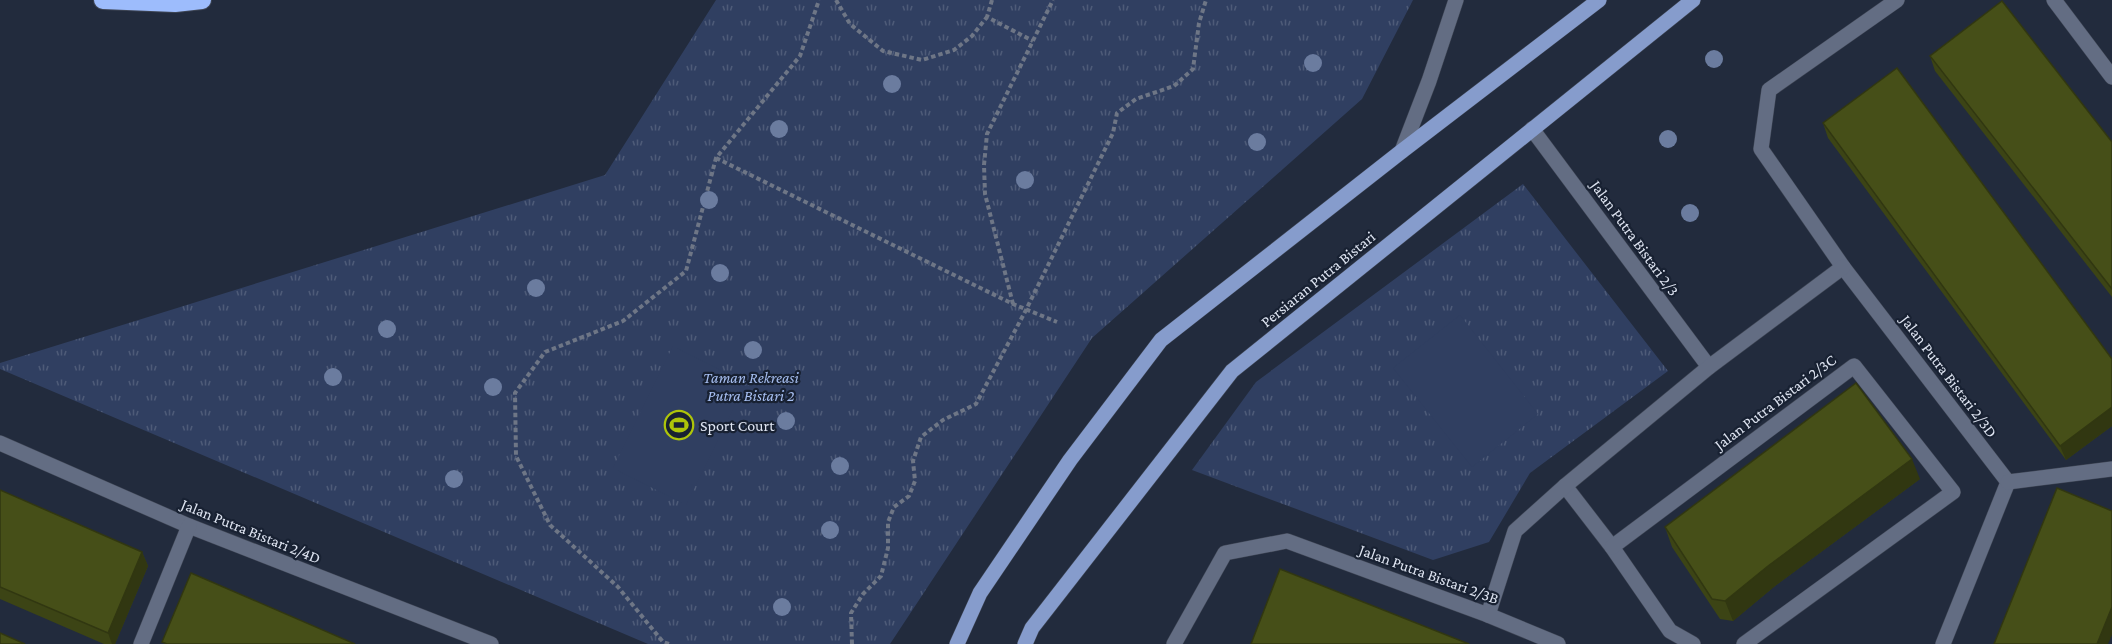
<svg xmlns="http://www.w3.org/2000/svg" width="2112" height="644" font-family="'Crimson Pro',serif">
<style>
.park{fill:url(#park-tufts)}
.pitch{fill:#303f61}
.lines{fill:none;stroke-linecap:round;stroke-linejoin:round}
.minor-casing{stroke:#3e4554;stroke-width:16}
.major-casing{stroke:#3e4554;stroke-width:16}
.highway-casing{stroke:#3e4554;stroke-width:20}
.path{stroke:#6e7686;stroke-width:4;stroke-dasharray:4.5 3;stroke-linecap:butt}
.minor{stroke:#636d83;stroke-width:15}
.major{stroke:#869ccc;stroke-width:15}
.highway{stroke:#9dbcfc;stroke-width:18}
.tree{fill:#6b7c9f}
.wall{fill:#3c4415}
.shaded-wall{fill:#313711}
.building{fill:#464f18;stroke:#313711;stroke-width:1.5}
.labels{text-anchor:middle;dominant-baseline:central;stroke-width:4.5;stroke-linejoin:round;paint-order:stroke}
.street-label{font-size:16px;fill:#dee4f1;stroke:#182132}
.park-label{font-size:16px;font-style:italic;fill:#a6bef0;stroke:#182132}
.poi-label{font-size:16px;fill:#dee4f1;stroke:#182132;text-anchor:start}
</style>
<defs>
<pattern id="park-tufts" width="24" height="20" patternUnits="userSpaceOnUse" patternTransform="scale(1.5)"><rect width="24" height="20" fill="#303f61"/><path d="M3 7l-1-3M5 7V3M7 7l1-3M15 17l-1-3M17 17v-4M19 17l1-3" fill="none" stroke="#4e5b78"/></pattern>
</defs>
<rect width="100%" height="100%" fill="#222b3d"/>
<!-- park -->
<g class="park">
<path d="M716,0H1413L1362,99L1092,338L890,644H648L0,369V363L605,175Z"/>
<path d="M1523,184L1668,371L1530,473L1489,542L1433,560L1192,470L1256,382Z"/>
</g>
<!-- pitch -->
<g class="pitch">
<path d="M1460,315L1538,414L1472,467L1393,368Z"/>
<path d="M673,346L746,383L686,505L613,468Z"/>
</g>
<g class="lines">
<!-- minor casing -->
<g class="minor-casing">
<g id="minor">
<path d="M1897,0L1769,90L1761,149L1843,267L2008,482L1943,644"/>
<path d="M2054,0L2112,77"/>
<path d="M1532,129L1709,367"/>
<path d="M1402,151L1429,81L1456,0"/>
<path d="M0,443L189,526L491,644"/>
<path d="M2008,482L2112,469"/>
<path d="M1565,486L1612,547L1670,631L1693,644"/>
<path d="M1612,547L1854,366L1953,492L1744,644"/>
<path d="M1488,615L1515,531L1565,486L1709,367L1843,267"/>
<path d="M141,644L189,526"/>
<path d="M1174,644L1225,553L1287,541L1488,615L1558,644"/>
</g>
</g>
<!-- major casing -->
<g class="major-casing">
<g id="major">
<path d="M957,644L980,593L1070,460L1161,340L1402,151L1599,0"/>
<path d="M1025,644L1032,628L1232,371L1693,0"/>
</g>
</g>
<!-- highway casing -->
<g class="highway-casing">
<path id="highway" d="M103,0L175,3L202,0"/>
</g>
<!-- path -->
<g class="path">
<path d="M836,0L850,24L883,51L922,60L954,50L972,36L987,17"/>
<path d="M992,0L987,17L1033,41"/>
<path d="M716,158L1013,304L1057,322"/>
<path d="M1013,304L985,194L984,165L987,134L1053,0"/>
<path d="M669,644L663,642L618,587L550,525L516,456L515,393L545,352L623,321L686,271L716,158L800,56L819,0"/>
<path d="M852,644L851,613L863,594L881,576L888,548V522L894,507L909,496L915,481L913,461L921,437L943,420L976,404L1026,310L1113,133L1117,113L1136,99L1174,86L1193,69L1199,23L1206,0"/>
</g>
<!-- minor -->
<use href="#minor" class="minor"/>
<!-- major -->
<use href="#major" class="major"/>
<!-- highway -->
<use href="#highway" class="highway"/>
</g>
<!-- trees -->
<g class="tree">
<circle cx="1714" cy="59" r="9"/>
<circle cx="1313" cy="63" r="9"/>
<circle cx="892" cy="84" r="9"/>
<circle cx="779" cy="129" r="9"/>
<circle cx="1668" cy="139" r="9"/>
<circle cx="1257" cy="142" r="9"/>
<circle cx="1025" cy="180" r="9"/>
<circle cx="709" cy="200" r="9"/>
<circle cx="1690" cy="213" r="9"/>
<circle cx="720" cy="273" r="9"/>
<circle cx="536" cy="288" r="9"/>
<circle cx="387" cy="329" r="9"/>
<circle cx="753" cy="350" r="9"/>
<circle cx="333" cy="377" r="9"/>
<circle cx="493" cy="387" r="9"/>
<circle cx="786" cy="421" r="9"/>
<circle cx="840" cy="466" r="9"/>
<circle cx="454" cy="479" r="9"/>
<circle cx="830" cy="530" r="9"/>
<circle cx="782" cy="607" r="9"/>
</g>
<!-- wall -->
<g class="wall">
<path d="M1930,56L2112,142V297L1935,71Z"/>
<path d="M1823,123L2112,359V426L2066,460L1828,138Z"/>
<path d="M1920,479L1775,586L1733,621L1720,619L1672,547L1665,527Z"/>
<path d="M0,490L142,552L148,566L115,644H104L0,599Z"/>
</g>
<!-- shaded-wall -->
<g class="shaded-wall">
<path d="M2112,407V426L2066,460L2060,446Z"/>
<path d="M1912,459L1920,479L1775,586L1733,621L1725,601L1768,566Z"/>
<path d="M142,552L148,566L115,644H112L108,633Z"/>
<path d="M2112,607V635L2108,644H2097Z"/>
</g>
<!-- building -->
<g class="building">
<path d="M2002,1L2112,142V289L1930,56Z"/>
<path d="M1897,68L2112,359V407L2060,446L1823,123Z"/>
<path d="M1856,383L1912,459L1768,566L1725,601L1712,599L1665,527Z"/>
<path d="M2057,488L2112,511V607L2097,644H1994Z"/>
<path d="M0,490L142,552L108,633L0,587Z"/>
<path d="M1280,569L1469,644H1251Z"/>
<path d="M191,573L355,644H167L162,642Z"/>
<path d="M0,633L25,644H0Z"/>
</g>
<!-- icons -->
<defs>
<g id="stadium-ring" transform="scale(1.5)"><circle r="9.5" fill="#182132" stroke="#aec50a" stroke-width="1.5"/><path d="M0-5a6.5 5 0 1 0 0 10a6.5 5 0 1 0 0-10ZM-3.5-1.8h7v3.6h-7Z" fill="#aec50a"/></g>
</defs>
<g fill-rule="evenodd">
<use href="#stadium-ring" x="679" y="425"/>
</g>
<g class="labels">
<!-- street labels -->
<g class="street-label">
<text transform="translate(1635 238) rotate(54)">Jalan Putra Bistari 2/3</text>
<text transform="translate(1318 279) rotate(-39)">Persiaran Putra Bistari</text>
<text transform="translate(1949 376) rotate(53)">Jalan Putra Bistari 2/3D</text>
<text transform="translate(1775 402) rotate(-37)">Jalan Putra Bistari 2/3C</text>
<text transform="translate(251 531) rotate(22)">Jalan Putra Bistari 2/4D</text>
<text transform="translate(1429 574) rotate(20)">Jalan Putra Bistari 2/3B</text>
</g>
<!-- park labels -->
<g class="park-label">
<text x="751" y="377">Taman Rekreasi<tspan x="751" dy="18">Putra Bistari 2</tspan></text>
</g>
<!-- poi labels -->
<g class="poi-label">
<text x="700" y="425">Sport Court</text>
</g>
</g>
</svg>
